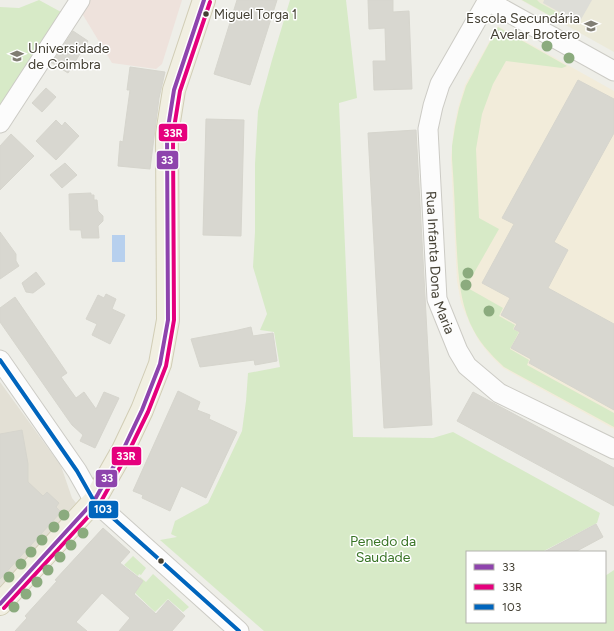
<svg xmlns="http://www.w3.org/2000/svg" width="614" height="631" font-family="Figtree,sans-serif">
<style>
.residential{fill:#e3e0d5}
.commercial{fill:#f2ecda}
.education{fill:#ecead9}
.medical{fill:#eee2dc}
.green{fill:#d7eac7}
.parking{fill:#ddddd7}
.water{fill:#b7d0ee}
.building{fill:#d8d7d0;stroke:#d6d5cd}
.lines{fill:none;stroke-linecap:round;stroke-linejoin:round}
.minor-casing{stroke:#cccbc5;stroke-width:21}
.major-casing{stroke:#d1cdb5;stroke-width:24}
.minor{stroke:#fcfcfc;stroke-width:19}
.major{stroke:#f1efe2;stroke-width:22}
.bus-1-casing{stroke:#fff;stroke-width:7}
.bus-2-casing{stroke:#fff;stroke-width:7}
.bus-3-casing{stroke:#fff;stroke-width:7}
.bus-1{stroke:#8e44ad;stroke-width:4}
.bus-2{stroke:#e5007d;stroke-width:4}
.bus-3{stroke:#0065bd;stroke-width:4}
.tree{fill:#8bab7e}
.bus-dot{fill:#444034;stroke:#fff;stroke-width:1.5}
.labels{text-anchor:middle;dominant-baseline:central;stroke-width:3;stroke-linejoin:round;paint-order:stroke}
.bus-label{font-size:13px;fill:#444034;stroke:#fff;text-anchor:start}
.poi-label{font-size:14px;fill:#444034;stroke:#fff;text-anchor:end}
.street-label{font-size:14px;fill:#444034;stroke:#fff}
.park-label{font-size:14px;fill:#3a7527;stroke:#fff}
.line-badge{stroke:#fff;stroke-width:1.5}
.badge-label{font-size:11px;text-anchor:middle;font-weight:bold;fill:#fff}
</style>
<rect width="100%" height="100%" fill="#eeeee8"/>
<!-- residential -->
<path class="residential" d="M0,382L61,466L72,498L76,503L0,586Z"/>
<!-- commercial -->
<path class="commercial" d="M498,26L614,91V429L503,368L490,355L479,341L470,324L461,303L457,281L451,159L452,146L454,127L458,108L465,85Z"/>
<!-- education -->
<path class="education" d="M521,0H614V52Z"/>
<!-- medical -->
<path class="medical" d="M74,0H182L162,64L156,69L112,63Z"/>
<!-- green -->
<g class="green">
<path d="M39,0L61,12L0,105V7L19,8Z"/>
<path d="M290,0H346L357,98L339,103L353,437L433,438L453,432L600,513L597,523L542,552H467V622H605V576L614,570V631H264L160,540L177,537L171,534L175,521L208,503L242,431L246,401L248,373L280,367L274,332L260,330L267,314L253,267L255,232V164L258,111L272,60Z"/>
<path d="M522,0H537L540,3L568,18L565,24Z"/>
<path d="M498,27L567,66L562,68L506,61L493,84L482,114L476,149L479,218L499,229L466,287L503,308L499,316L515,325L513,329L519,332L510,349L529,360L527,365L614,413V427L504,367C490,354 478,341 470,323C458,295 458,266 456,236C455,210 454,185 452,159V146L455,127L459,108L466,86Z"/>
<path d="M133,556L146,568L141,575L139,574L138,576L124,565Z"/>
<path d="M153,574L189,607L183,612L168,599L155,612L131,589L140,577L146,582Z"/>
</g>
<!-- parking -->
<path class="parking" d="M544,0H592L579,23L543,3Z"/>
<!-- water -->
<rect class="water" x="112" y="235" width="13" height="27"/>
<!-- building -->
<g class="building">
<path d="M237,0H277L250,85L214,74Z"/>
<path d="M368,0H393V12L409,11L412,89L374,90L373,61H386L385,28L369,29Z"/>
<path d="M73,31L88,41L68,73L52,63Z"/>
<path d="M130,67L165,72L159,98L150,169L118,166L120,141L123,142L126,119L130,90H127Z"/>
<path d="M578,80L614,99V133L554,242L568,250L548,288L614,324V410L529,363L531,359L511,348L520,332L514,329L517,324L501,315L510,298L482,283L514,224L502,218Z"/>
<path d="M46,88L56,97L42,112L32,103Z"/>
<path d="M206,119L244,120L241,236L203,235Z"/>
<path d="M56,120L62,126L65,122L79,136L56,160L36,141Z"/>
<path d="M416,130L432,425L384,428L368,133Z"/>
<path d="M11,134L34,156L0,190V146Z"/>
<path d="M65,163L77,175L62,188L50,175Z"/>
<path d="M91,193V195H94V200H97L98,211L103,216V221L98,226L99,238H82L81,230H70L69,194Z"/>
<path d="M0,232L16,254V261L19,266L0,279Z"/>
<path d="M36,272L45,284L33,293L26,292L22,283Z"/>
<path d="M106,294L116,299L112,309L125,315L110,344L92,335L97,324L86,319L98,295L104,298Z"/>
<path d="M15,297L67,373L61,377L76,398L84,392L96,409L104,392L119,398L95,448L80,441L83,435L72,425L67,418L0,322V308Z"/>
<path d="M251,327L253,336L273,333L277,361L255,365L254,360L200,367L191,339L234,331Z"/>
<path d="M178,391L200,402L197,410L210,415L209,419L237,432L206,498L181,486L170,511L142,498L143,495L133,491Z"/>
<path d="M473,392L614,468V506L457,421Z"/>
<path d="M22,430L28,464V482L43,496L47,492L59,503L56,507L61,512L0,579V434Z"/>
<path d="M596,524L603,537L575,552H544Z"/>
<path d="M103,528L130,552L120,563L143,581L134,594L156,614L168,600L185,616L172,631H119L130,618L102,593L76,622L87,631H15L27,618L25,616L57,581L55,580Z"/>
</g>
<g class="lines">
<!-- minor casing -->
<g class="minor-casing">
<g id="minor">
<path id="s1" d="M488,0L440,84L433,106L428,129L437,299L458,351L467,366L499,393L614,449"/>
<path d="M488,1L614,71"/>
<path d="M0,123L80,0"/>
<path d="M0,360L77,471L94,501L239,631"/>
</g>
</g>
<!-- major casing -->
<g class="major-casing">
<path id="major" d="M0,604L94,501L123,450L142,410L160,364L168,320L167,134L174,90L204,0"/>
</g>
<!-- minor -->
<use href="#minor" class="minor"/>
<!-- major -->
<use href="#major" class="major"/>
<!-- bus-1 casing -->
<g class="bus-1-casing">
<path id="bus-1" d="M0,604L94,501L123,450L142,410L160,364L168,320L167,134L174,90L204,0"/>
</g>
<!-- bus-2 casing -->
<g class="bus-2-casing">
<path id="bus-2" d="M4,608L99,505L128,453L148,412L166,366L174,320L173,134L180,91L210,2"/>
</g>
<!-- bus-3 casing -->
<g class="bus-3-casing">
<path id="bus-3" d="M0,360L77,471L94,501L239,631"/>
</g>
<!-- bus-1 -->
<use href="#bus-1" class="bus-1"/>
<!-- bus-2 -->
<use href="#bus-2" class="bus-2"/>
<!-- bus-3 -->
<use href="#bus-3" class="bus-3"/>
</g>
<!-- trees -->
<g class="tree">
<circle cx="547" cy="46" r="5.5"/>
<circle cx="569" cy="58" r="5.5"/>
<circle cx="468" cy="273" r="5.5"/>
<circle cx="466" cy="285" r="5.5"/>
<circle cx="489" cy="311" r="5.5"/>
<circle cx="64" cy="515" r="5.5"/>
<circle cx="54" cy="527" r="5.5"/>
<circle cx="83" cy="533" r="5.5"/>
<circle cx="42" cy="540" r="5.5"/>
<circle cx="71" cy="545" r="5.5"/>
<circle cx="31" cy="552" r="5.5"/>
<circle cx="60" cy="557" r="5.5"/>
<circle cx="21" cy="564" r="5.5"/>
<circle cx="48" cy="570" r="5.5"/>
<circle cx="9" cy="577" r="5.5"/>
<circle cx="37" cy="582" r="5.5"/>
<circle cx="26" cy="594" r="5.5"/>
<circle cx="14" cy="607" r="5.5"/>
</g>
<!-- icons -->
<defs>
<g id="school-bare" transform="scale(1.08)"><path d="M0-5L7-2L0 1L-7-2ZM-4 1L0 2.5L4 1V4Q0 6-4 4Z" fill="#807d73" stroke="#fff" stroke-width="2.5" paint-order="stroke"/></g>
<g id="university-bare" transform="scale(1.08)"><path d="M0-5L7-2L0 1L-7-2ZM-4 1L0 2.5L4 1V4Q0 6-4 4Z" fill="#807d73" stroke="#fff" stroke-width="2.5" paint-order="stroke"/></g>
</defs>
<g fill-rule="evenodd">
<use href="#school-bare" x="591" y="26"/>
<use href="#university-bare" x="17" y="56"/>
</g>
<!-- markers -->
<g class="bus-dot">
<circle cx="206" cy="14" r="3.5"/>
<circle cx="161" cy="561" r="3.5"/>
</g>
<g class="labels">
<!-- bus labels -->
<g class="bus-label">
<text x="214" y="14">Miguel Torga 1</text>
</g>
<!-- poi labels -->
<g class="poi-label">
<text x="580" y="18">Escola Secundária<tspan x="580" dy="16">Avelar Brotero</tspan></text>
<text x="28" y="48" text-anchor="start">Universidade<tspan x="28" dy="16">de Coimbra</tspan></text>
</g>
<!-- street labels -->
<g class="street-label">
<text stroke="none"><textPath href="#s1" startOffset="278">Rua Infanta Dona Maria</textPath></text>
</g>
<!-- park labels -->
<g class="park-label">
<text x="383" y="541">Penedo da<tspan x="383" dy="16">Saudade</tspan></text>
</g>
</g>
<g class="line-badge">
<rect x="158" y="123" width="30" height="19" rx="4" fill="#e5007d"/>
<rect x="156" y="150" width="23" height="20" rx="4" fill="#8e44ad"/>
<rect x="111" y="446" width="31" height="20" rx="4" fill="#e5007d"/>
<rect x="95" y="469" width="23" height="19" rx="4" fill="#8e44ad"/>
<rect x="88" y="500" width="31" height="19" rx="4" fill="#0065bd"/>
</g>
<g class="badge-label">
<text x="173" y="137">33R</text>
<text x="167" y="164">33</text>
<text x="126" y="460">33R</text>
<text x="107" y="482">33</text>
<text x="103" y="513">103</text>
</g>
<!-- legend -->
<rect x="466" y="551" width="140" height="72" fill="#ffffff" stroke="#b4b3ae"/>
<rect x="474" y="564" width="20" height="6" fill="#8e44ad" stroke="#b4b3ae"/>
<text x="502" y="571" font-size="12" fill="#444034">33</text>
<rect x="474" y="584" width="20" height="6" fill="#e5007d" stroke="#b4b3ae"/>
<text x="502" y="591" font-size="12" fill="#444034">33R</text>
<rect x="474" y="604" width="20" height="6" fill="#0065bd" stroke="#b4b3ae"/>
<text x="502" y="611" font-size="12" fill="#444034">103</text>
</svg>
